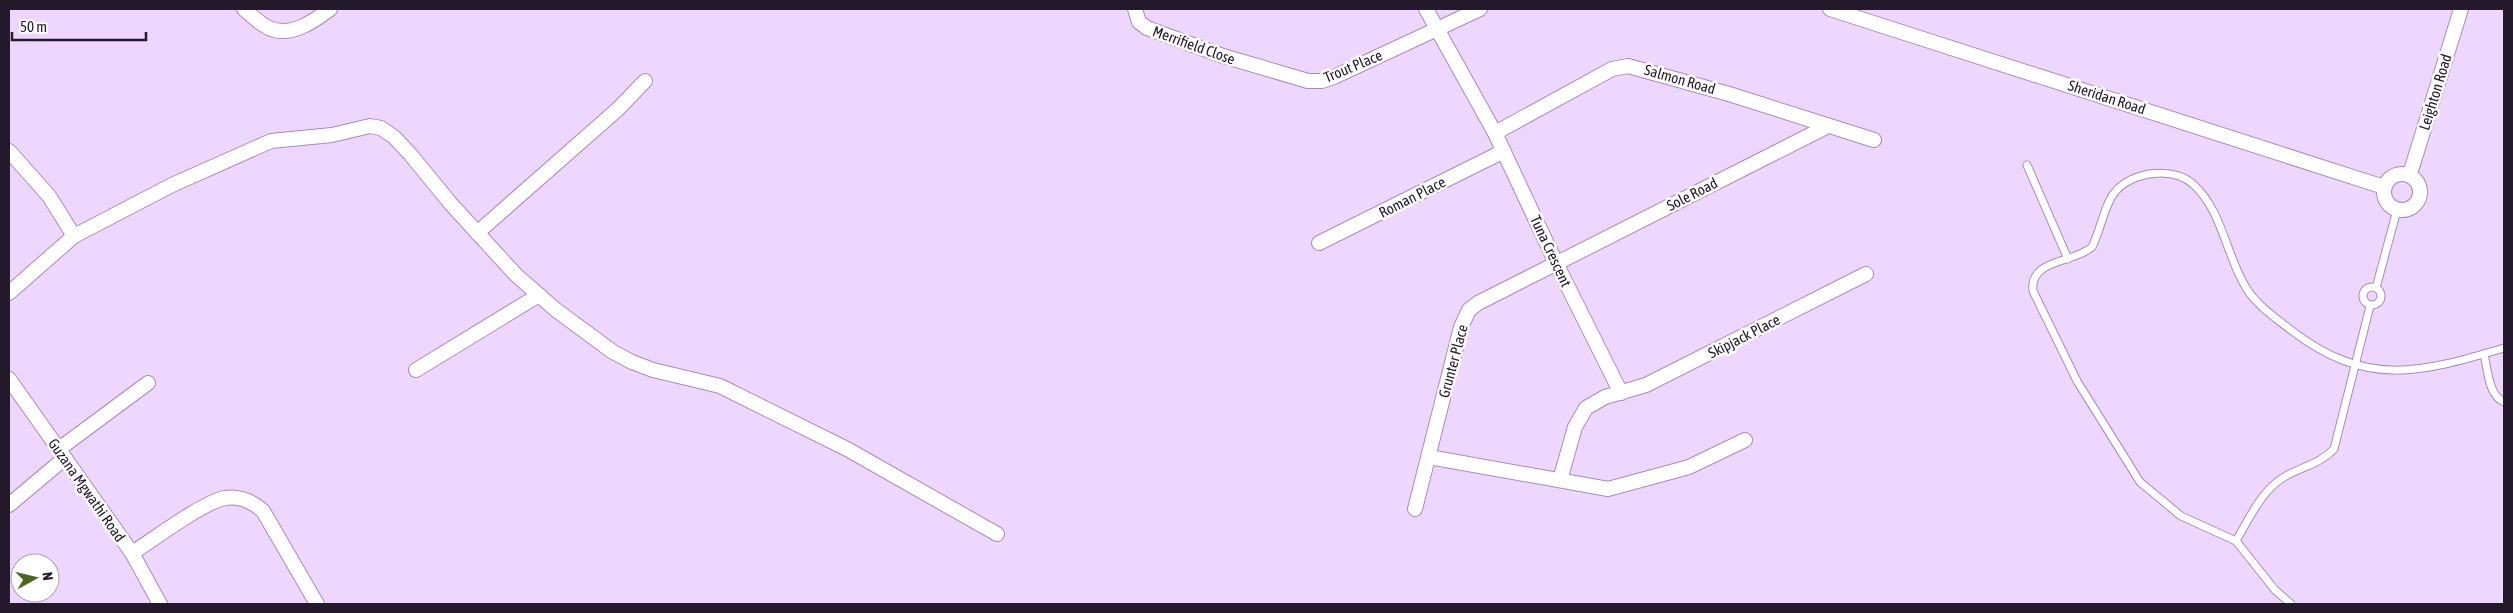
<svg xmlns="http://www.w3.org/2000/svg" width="2513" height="613" font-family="'Asap Condensed',sans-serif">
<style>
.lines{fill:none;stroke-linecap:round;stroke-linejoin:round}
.service-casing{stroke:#a68cbb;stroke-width:9}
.minor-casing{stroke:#a68cbb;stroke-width:16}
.service{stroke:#fff;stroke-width:7}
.minor{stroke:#fff;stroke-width:14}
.labels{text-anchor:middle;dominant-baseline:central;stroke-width:5;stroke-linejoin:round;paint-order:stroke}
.street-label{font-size:15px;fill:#24192b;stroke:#fff}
</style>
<rect width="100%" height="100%" fill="#edd7ff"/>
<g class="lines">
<!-- service casing -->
<g class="service-casing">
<g id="service">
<path d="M2027,165L2068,259"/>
<circle cx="2372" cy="296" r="9"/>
<path d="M2376,288L2397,210"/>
<path d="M2484,354C2488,370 2488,395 2504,402"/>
<path d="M2236,541C2249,519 2261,491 2284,477C2301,467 2320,464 2334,449L2370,306"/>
<path d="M2291,604L2275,590L2236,541L2181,516L2140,482L2077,381L2033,291C2029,259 2074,263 2092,247C2100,232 2105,203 2115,192C2132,171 2174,166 2194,185C2222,211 2226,254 2245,286C2255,304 2274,317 2291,330C2366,388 2420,373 2504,348"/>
</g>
</g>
<!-- minor casing -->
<g class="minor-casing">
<g id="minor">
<path d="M244,9C251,15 260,24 269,28C291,38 314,21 330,9"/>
<path d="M1135,9L1139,22L1147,28L1223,56L1308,81H1322L1334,77L1480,9"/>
<path d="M1426,9L1495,133L1556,263L1621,393"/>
<path d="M1830,9L2384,187"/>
<path d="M1495,133L1612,69L1628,66L1729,94L1874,140"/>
<path d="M9,151L49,196L74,236L9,293"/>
<circle cx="2402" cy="192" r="18"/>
<path d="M2410,174L2461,9"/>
<path d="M477,233L618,109L645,81"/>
<path d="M74,236L172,185L271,141L332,135L370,126L381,128L394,137L410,154L451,204L516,275L556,310L613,352L632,362L653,370L720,386L847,449L997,534"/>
<path d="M1319,243L1504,151"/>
<path d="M416,370L539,295"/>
<path d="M9,379L132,553L160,604"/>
<path d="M59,449L148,383"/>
<path d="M1429,457L1608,489L1689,467L1745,440"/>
<path d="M1560,480L1575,427L1586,408L1605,397L1646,385L1866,274"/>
<path d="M9,505L65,458"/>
<path d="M1415,509L1461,327L1469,310L1478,303L1828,126"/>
<path d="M132,553C153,540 203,502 225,498C240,496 252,501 263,511L317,604"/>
</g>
</g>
<!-- service -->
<use href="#service" class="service"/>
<!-- minor -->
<use href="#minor" class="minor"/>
</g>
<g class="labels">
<!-- street labels -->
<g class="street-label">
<text transform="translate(1194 45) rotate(20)">Merrifield Close</text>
<text transform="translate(1353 66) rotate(-23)">Trout Place</text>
<text transform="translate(1680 79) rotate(16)">Salmon Road</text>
<text transform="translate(2435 92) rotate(-73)">Leighton Road</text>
<text transform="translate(2107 97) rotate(18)">Sheridan Road</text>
<text transform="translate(1692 194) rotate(-27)">Sole Road</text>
<text transform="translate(1412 197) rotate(-27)">Roman Place</text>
<text transform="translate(1551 251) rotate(65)">Tuna Crescent</text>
<text transform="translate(1744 336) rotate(-27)">Skipjack Place</text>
<text transform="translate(1453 361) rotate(-75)">Grunter Place</text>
<text transform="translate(87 490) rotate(55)">Guzana Mgwathi Road</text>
</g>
</g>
<!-- border -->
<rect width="2513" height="613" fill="none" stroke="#24192b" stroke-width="20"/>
<!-- north arrow -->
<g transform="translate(35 578) rotate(82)"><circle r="24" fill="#ffffff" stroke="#a7a3aa"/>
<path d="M0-4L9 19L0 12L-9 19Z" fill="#49691f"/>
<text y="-8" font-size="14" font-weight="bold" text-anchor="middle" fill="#24192b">N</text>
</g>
<!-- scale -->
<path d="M12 32v8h134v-8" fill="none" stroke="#24192b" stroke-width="2.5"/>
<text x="20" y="32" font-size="15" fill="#24192b" stroke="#ffffff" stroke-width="4" paint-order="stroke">50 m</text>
</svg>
